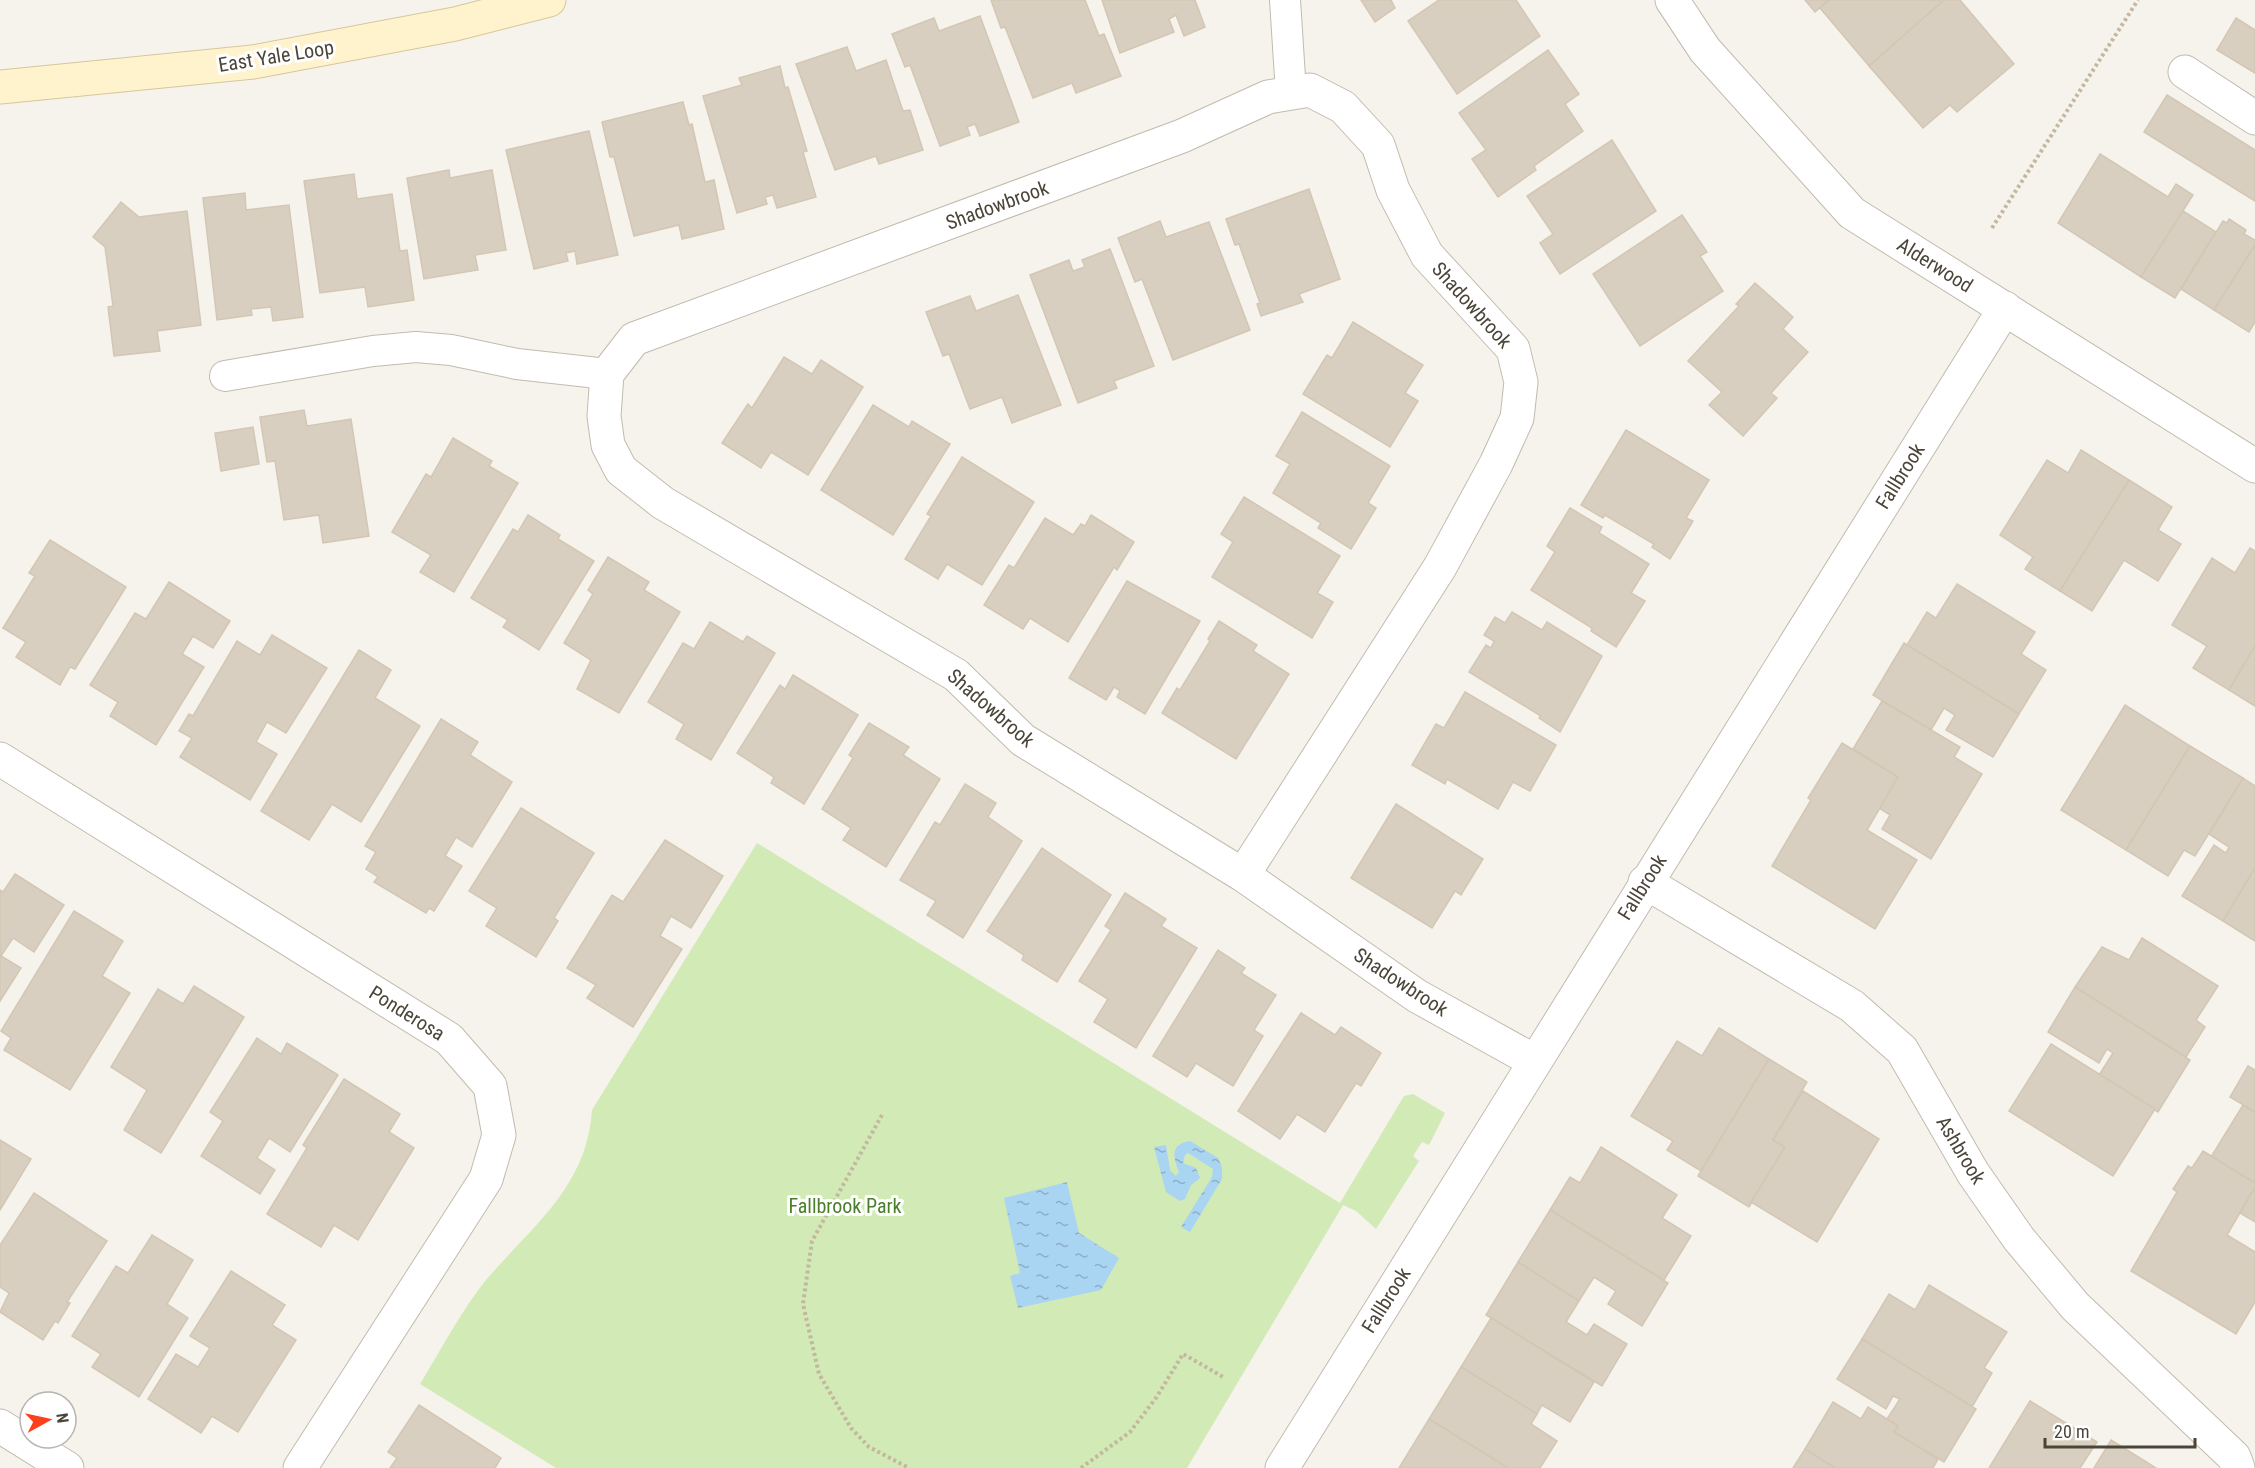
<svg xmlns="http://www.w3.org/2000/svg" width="2255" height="1468" font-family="'Roboto Condensed',sans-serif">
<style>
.green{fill:#d2eab5}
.water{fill:url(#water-ripples)}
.building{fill:#d8cfc1;stroke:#d3c7b4;stroke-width:1.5}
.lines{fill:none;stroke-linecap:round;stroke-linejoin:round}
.service-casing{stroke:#c2bbae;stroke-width:32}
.minor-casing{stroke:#c2bbae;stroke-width:35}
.secondary-casing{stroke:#d6c79b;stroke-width:35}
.path{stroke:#c4b79f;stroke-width:4;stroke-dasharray:3 3;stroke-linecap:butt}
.service{stroke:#fff;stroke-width:30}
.minor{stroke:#fff;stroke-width:33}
.secondary{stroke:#fff3cd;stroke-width:33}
.labels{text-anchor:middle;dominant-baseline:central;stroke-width:6;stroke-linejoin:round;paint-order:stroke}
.street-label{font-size:20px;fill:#4b4439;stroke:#fff}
.park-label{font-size:20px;fill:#4a7f2a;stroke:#fff}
</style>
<defs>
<pattern id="water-ripples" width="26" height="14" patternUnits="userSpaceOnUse" patternTransform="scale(1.5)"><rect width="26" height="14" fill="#a9d4f2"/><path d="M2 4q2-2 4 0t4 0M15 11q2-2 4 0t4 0" fill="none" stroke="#8caec5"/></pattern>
</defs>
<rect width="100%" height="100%" fill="#f6f3ec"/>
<!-- green -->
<path class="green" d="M757,843L1340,1203L1404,1096L1413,1094L1445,1113L1429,1145L1422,1142L1413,1156L1419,1161L1376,1229L1356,1211L1343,1205L1187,1468H556L420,1384C441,1350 461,1311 486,1280C533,1225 587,1187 592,1110Z"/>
<!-- water -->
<g class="water">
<path d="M1190,1141L1218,1158L1222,1167V1179L1190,1232L1181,1227L1212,1177L1213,1169L1188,1153L1185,1155L1183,1163L1196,1168L1200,1178L1191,1185L1185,1199L1180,1201L1166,1192L1154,1147L1166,1145L1170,1170L1176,1176L1179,1172C1173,1157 1170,1144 1190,1141Z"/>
<path d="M1067,1182L1079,1233L1119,1258L1101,1290L1018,1308L1010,1276L1020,1273L1004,1198Z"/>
</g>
<!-- building -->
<g class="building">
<path d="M991,0H1085L1099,36L1104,34L1121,76L1076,93L1072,83L1033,98L1005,27L1001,28Z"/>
<path d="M1102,0H1195L1205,27L1184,36L1176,15L1169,19L1174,32L1120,53Z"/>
<path d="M1361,0H1391L1395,8L1375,22Z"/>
<path d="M1439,0H1516L1540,36L1457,94L1408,21Z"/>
<path d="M1805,0H1829L1815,12Z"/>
<path d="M1829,0H1941L1943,2L1869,66L1820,8Z"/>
<path d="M1944,0H1960L2014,64L1957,112L1950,105L1923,128L1869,66Z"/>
<path d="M980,16L1019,122L980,136L975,124L967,127L970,135L940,146L910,65L905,67L892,34L934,18L939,31Z"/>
<path d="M2236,18L2255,30V73L2217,50Z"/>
<path d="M847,47L856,71L886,60L903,111L910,110L923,150L879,164L876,156L835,170L796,64Z"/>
<path d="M1548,50L1579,94L1565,104L1583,131L1534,166L1536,170L1498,197L1472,159L1486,150L1459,113Z"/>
<path d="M780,66L785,88L788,87L807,151L803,152L816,197L777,208L773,195L765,197L767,204L737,213L703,96L742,85L739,78Z"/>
<path d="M2167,95L2255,150V201L2144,132Z"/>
<path d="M683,102L689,125L692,124L705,182L714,180L724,229L682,239L679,225L634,236L614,157H610L602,122Z"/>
<path d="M589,131L618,255L577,264L575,251L566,253L568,261L534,269L506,150Z"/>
<path d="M1612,140L1656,211L1560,274L1540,243L1553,234L1527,196Z"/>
<path d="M2100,154L2168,197L2176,184L2193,195L2141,277L2058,223Z"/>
<path d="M449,170L450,178L492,170L506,250L475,255L478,270L424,279L407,178Z"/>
<path d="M354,174L357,199L392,194L400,251L407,250L414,300L368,307L365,287L320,293L304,181Z"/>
<path d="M1309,189L1340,279L1299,294L1303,302L1261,316L1257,304L1260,303L1239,244L1235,245L1226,219Z"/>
<path d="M245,193L246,210L289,205L303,317L273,321L271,307L251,309L252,315L217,320L203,198Z"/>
<path d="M121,202L139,217L187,211L201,325L157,331L160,351L114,356L108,307L113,306L105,247L93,237Z"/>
<path d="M2183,211L2216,232L2175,298L2141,277Z"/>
<path d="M1682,215L1707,252L1700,256L1723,291L1640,346L1593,274Z"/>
<path d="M2229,219L2246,230L2244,234L2255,240V245L2214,310L2181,289L2223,221L2227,223Z"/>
<path d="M1160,221L1166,237L1209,222L1250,330L1173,360L1142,279L1135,282L1118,238Z"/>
<path d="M2255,245V322L2249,332L2214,310Z"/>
<path d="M1110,249L1154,366L1114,381L1117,388L1078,403L1030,275L1069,260L1073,271L1085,267L1082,260Z"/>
<path d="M1755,283L1793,317L1783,329L1808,352L1771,393L1777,398L1743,436L1709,405L1722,392L1688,361L1739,306L1736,304Z"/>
<path d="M1018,295L1061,405L1012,423L1002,397L970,409L949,354L943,356L926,312L970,296L976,311Z"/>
<path d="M1353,322L1423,365L1405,393L1418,401L1390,447L1303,394L1327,355L1332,358Z"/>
<path d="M784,357L812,374L821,360L863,387L808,475L771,452L761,468L722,443L748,404L752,408Z"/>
<path d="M873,405L909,427L912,421L950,444L893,535L821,490Z"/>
<path d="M304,410L307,426L351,419L369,536L323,543L319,515L284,520L275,461L267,462L260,417Z"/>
<path d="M1302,412L1390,466L1368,503L1376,508L1351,549L1318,528L1321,523L1273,493L1290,464L1276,456Z"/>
<path d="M253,427L259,464L221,471L215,433Z"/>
<path d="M1626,430L1709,480L1686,518L1693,521L1670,559L1652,547L1654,544L1605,515L1603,518L1581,505Z"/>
<path d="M453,438L492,461L489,466L518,483L454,592L420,572L431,555L392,532L426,474L431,477Z"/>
<path d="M2081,450L2129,480L2060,591L2025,569L2033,557L2000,535L2047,460L2068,473Z"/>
<path d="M962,457L1034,502L982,585L947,564L938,579L905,559L931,516L927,514Z"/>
<path d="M2129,480L2172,507L2158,530L2181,544L2158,581L2124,560L2092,611L2060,591Z"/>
<path d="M1244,497L1340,556L1317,593L1333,602L1312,638L1212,577L1233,542L1221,534Z"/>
<path d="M1570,508L1602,527L1599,533L1649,564L1631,593L1645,601L1616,647L1591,631L1592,628L1531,590L1555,552L1547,546Z"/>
<path d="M528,515L560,535L558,539L594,561L539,650L503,627L508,620L471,598L513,529L518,532Z"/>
<path d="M1091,515L1134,542L1117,570L1114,567L1068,642L1030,618L1023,629L984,605L1009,565L1014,568L1045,518L1073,535L1081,524L1085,526Z"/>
<path d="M50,540L126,587L75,669L70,667L60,685L16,657L26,642L3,628L35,576L29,573Z"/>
<path d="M2250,548L2255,551V646L2229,690L2193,668L2207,646L2172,625L2212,558L2235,573Z"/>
<path d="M608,557L649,582L644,590L680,612L619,713L577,689L591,660L564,643L593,594L588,590Z"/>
<path d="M1127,581L1200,621L1145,714L1117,697L1120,691L1114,687L1106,700L1069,678Z"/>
<path d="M169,582L230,621L213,648L193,636L182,654L204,667L156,745L110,716L118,702L90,685L135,613L146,619Z"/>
<path d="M1957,584L2035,632L2021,654L2046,670L2019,714L1907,645L1927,612L1936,618Z"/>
<path d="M1512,612L1542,630L1547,622L1602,656L1560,732L1539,718L1541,716L1469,672L1486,645L1491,648L1494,641L1484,635L1495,617L1505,623Z"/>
<path d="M1219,621L1257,645L1253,651L1289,674L1236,759L1162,713L1177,688L1180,690L1210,641L1208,639Z"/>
<path d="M710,622L743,642L747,636L775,653L711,760L676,739L684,724L648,702L683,643L694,649Z"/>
<path d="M272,635L327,668L286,733L267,722L256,742L277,754L250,800L180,757L192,738L179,731L189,714L193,716L237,641L260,655Z"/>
<path d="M1904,643L2019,714L1993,757L1946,730L1955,715L1944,708L1931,730L1873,695Z"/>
<path d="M2255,646V706L2229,690Z"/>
<path d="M359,650L391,670L375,698L420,726L361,822L332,804L309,840L261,811Z"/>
<path d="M793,675L858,715L804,804L771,783L774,777L737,753L780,685L785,689Z"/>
<path d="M1465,692L1556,745L1530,791L1513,782L1498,809L1447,779L1445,784L1412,765L1436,724L1444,728Z"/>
<path d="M1882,701L1960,747L1954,757L1982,774L1931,859L1882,829L1890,815L1879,808L1898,777L1853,749Z"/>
<path d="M2125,705L2190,746L2126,850L2061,810Z"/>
<path d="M441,719L478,742L470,755L512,782L472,847L456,837L445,856L462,866L434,911L429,908L426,913L374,882L378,877L366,869L376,852L365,846Z"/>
<path d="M869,723L909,747L903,755L940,779L886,867L843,840L851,828L822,809L853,758L849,755Z"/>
<path d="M1842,743L1898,777L1867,830L1917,860L1875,929L1772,866L1811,800L1808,798Z"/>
<path d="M2190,746L2243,778L2195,856L2184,850L2168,876L2126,850Z"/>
<path d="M2243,778L2255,786V868L2223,921L2182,896L2214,845L2226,853L2229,847L2209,834Z"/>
<path d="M965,784L996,803L988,817L1022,841L963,938L927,915L936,901L900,880L935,822L940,825Z"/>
<path d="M1396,804L1483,859L1461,895L1455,891L1432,928L1351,878Z"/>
<path d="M521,808L594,853L554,918L558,921L536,957L486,926L497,908L469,891Z"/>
<path d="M665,840L723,876L691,928L671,916L660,936L682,949L633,1027L587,998L596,985L567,968L612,895L623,902Z"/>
<path d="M1042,848L1111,895L1057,982L1022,960L1024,955L987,931Z"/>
<path d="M2255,868V941L2223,921Z"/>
<path d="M15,874L64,905L34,952L13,938L1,956L21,968L0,1001V890L3,892Z"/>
<path d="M1125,893L1166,919L1161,926L1197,948L1136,1048L1094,1022L1108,999L1079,981L1111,930L1105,926Z"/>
<path d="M74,911L123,941L102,976L130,993L70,1090L4,1050L11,1038L1,1031Z"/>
<path d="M2142,938L2218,986L2196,1020L2205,1027L2186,1057L2075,987L2102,947L2129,960Z"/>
<path d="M1218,950L1245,968L1241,973L1276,995L1254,1030L1263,1036L1233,1086L1196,1063L1187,1077L1153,1056Z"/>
<path d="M194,986L244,1017L161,1153L124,1130L147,1090L111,1067L158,989L183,1004Z"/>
<path d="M2075,987L2190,1060L2158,1112L2099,1075L2113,1053L2107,1049L2099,1063L2048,1032Z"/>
<path d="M1301,1013L1335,1035L1341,1027L1381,1053L1361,1086L1356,1083L1325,1132L1297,1114L1280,1139L1238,1111Z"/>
<path d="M1719,1028L1769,1059L1701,1171L1667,1150L1673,1141L1631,1116L1677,1041L1702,1056Z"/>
<path d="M257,1038L281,1054L287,1043L338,1075L290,1152L269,1138L257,1158L275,1170L260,1194L201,1156L223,1121L210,1112Z"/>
<path d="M2051,1044L2155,1109L2113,1176L2009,1111Z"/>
<path d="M1769,1059L1807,1082L1773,1140L1785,1147L1749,1207L1698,1176Z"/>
<path d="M2248,1066L2255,1070V1112L2230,1097Z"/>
<path d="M344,1079L400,1114L389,1132L414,1148L358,1240L334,1225L321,1247L267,1214L307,1148L303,1145Z"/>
<path d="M1803,1091L1879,1139L1817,1242L1751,1202L1785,1147L1773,1140Z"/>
<path d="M2243,1105L2255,1112V1183L2211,1157Z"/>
<path d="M0,1140L31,1159L0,1210Z"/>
<path d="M1601,1147L1677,1195L1662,1218L1691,1236L1664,1280L1550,1210L1570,1177L1580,1183Z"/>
<path d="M2203,1151L2255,1183V1187L2227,1235L2255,1252V1302L2236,1334L2131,1271L2177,1192L2173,1189L2188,1166L2192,1168Z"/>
<path d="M2255,1187V1222L2240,1213Z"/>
<path d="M34,1193L107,1241L67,1302L70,1303L58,1323L55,1321L43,1340L0,1312L9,1293L0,1287V1245Z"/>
<path d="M1550,1210L1668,1283L1642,1326L1608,1304L1616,1291L1594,1277L1579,1301L1518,1262Z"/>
<path d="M152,1235L193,1260L167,1304L188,1318L139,1397L92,1367L101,1354L72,1336L116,1266L128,1273Z"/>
<path d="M1518,1262L1579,1301L1566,1322L1587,1335L1594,1324L1627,1344L1602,1386L1486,1315Z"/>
<path d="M231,1271L285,1305L272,1325L296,1340L238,1432L212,1416L201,1433L148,1399L176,1354L198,1367L210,1348L190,1336Z"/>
<path d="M1929,1285L2007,1332L1984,1368L1992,1373L1972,1407L1862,1339L1889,1294L1915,1310Z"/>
<path d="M1491,1318L1594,1382L1570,1422L1542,1405L1537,1414L1461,1367Z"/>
<path d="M1862,1339L1976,1409L1944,1462L1894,1432L1898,1426L1887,1419L1900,1399L1893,1396L1886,1409L1837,1379Z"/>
<path d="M1461,1367L1537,1414L1531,1424L1557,1441L1540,1468H1508L1429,1419Z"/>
<path d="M2030,1401L2097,1442L2080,1468H1989Z"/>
<path d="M1833,1402L1861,1419L1868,1407L1898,1426L1894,1432L1938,1459L1933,1468H1835L1805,1449Z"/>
<path d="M419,1405L501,1458L495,1468H390L397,1458L388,1452Z"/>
<path d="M1429,1419L1508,1468H1399Z"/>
<path d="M2111,1440L2156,1468H2094Z"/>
<path d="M1805,1449L1835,1468H1793Z"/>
</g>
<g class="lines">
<!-- service casing -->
<g class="service-casing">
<g id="service">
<path d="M1285,0L1291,93"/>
<path d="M225,376L373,351L416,347L451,350L517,364L607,374"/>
</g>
</g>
<!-- minor casing -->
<g class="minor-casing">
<g id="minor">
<path d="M1672,0L1705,50L1852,213L2255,466"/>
<path d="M2185,72L2255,118"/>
<path d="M0,759L449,1039L490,1086L499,1135L486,1179L300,1468"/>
<path d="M1243,875L1440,567L1496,464L1517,418L1521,382L1513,349L1427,255L1393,190L1378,145L1343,107L1310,90L1268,97L1182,136L634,339L607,374L604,416L608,445L621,470L663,503L956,675L1023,740L1243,875L1417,996L1534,1061"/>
<path d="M1645,882L1852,1006L1902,1050L1973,1173L2019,1239L2075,1306L2234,1457L2238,1468"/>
<path d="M0,1426L67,1468"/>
<path d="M1282,1468L2005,308"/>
</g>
</g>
<!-- secondary casing -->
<g class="secondary-casing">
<path id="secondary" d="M0,87L253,62L455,24L549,0"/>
</g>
<!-- path -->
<g class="path">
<path d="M1992,228L2138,0"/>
<path d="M882,1115L812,1241L803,1304L819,1374L851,1428L869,1447L909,1468"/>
<path d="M1081,1468L1130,1432L1156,1398L1183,1354L1225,1378"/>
</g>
<!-- service -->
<use href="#service" class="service"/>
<!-- minor -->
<use href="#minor" class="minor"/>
<!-- secondary -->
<use href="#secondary" class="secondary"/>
</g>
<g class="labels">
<!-- street labels -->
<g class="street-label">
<text transform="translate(276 56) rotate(-9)">East Yale Loop</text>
<text transform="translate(997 205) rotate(-20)">Shadowbrook</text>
<text transform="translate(1935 265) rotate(32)">Alderwood</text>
<text transform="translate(1472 305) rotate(48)">Shadowbrook</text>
<text transform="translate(1900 476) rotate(-58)">Fallbrook</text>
<text transform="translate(991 708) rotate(41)">Shadowbrook</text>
<text transform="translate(1642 887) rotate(-58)">Fallbrook</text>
<text transform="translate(1401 982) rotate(33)">Shadowbrook</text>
<text transform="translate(407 1013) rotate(32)">Ponderosa</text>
<text transform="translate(1961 1150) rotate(59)">Ashbrook</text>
<text transform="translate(1386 1300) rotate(-58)">Fallbrook</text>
</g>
<!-- park labels -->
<g class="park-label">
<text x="845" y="1206">Fallbrook Park</text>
</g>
</g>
<!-- north arrow -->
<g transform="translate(48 1420) rotate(82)"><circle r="28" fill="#ffffff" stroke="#b7b4b0" stroke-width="1.5"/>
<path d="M0-4.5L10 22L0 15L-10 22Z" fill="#fc3f1d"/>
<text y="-9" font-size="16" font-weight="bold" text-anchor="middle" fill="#4b4439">N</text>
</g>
<!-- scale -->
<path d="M2045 1438v9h150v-9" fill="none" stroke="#4b4439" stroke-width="3"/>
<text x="2054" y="1438" font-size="18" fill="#4b4439" stroke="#ffffff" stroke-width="4.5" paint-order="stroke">20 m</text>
</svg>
